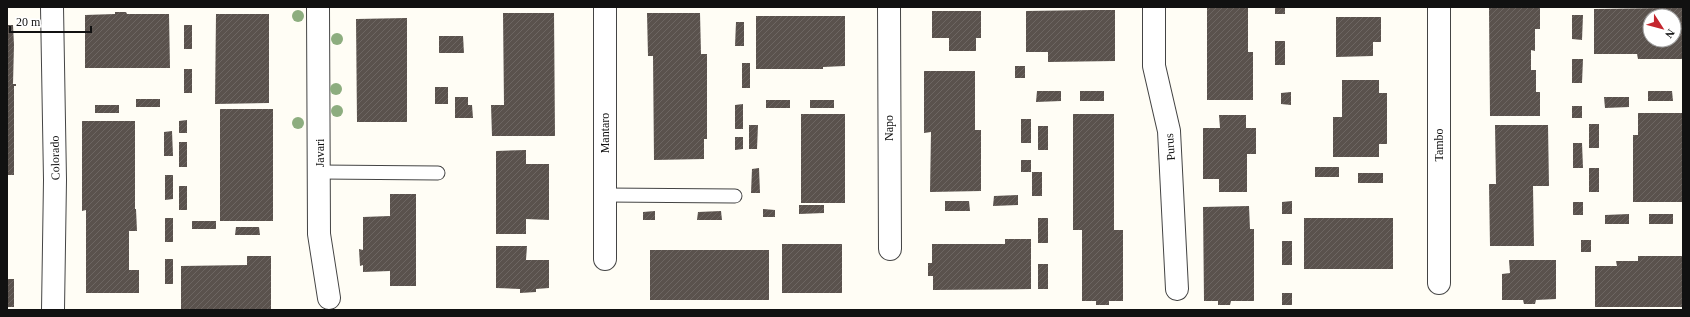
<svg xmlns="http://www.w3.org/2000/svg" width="1690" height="317" font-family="Georgia,serif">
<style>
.building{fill:url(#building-hatch);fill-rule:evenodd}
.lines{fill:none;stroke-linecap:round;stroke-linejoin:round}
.lane-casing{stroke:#444;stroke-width:15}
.street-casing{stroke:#444;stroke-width:24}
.lane{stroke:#fff;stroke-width:13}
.street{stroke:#fff;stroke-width:22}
.tree{fill:#8dad7f}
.labels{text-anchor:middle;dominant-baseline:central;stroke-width:4;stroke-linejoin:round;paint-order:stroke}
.street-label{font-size:12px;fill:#111;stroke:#fff}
</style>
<defs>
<pattern id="building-hatch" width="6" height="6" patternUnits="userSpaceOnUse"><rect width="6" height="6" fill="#5a524d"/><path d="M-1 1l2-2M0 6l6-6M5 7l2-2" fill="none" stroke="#6d6662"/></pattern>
</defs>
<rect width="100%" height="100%" fill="#fffdf5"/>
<!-- building -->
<g class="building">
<path d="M1207,7H1248V52H1253V100H1207Z"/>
<rect x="1275" y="7" width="10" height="7"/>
<path d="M1489,7H1540V29H1535V51L1531,50V70H1536V92H1540V116H1490Z"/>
<path d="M1661,8H1683V59H1638L1637,54H1594V9ZM1650,16H1674V40H1650Z"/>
<path d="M1092,10H1115V61L1048,62V52H1026V11Z"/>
<path d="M932,11H981V38H976V51H949V38H932Z"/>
<path d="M115,12H126L127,14H169L170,68H85V15L115,14Z"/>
<path d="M503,13H554L555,136H492L491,105H504Z"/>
<path d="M647,13H700L701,54H707V139H704V159L654,160L653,56H648Z"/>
<path d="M216,14H269V103L215,104Z"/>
<path d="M1572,15H1583L1582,40L1572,39Z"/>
<path d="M756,16H845V66L823,67V69H756Z"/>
<path d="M1336,17H1381V42H1373V56L1336,57Z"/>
<path d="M407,18V122H357L356,19Z"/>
<path d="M736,22H744V46H735Z"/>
<path d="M7,25H13L14,45L13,84H16V86H14V175H7Z"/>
<rect x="184" y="25" width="8" height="24"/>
<path d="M439,36H463L464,53H439Z"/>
<rect x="1275" y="41" width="10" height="24"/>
<path d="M1572,59H1583L1582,83H1572Z"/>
<rect x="742" y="63" width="8" height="25"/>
<rect x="1015" y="66" width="10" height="12"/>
<rect x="184" y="69" width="8" height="24"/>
<path d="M924,71H975V130H981V191L930,192L931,132L924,133Z"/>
<path d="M1342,80H1379V93H1387V144H1379V157H1333V117H1342Z"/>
<rect x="435" y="87" width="13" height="17"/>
<path d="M1037,91H1061V101L1036,102Z"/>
<rect x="1080" y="91" width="24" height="10"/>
<path d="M1648,91H1672L1673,101H1648Z"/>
<path d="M1291,92V105L1281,104V93Z"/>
<path d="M455,97H468V105H472L473,118H455Z"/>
<path d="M1604,97H1629V107L1605,108Z"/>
<rect x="136" y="99" width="24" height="8"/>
<rect x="766" y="100" width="24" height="8"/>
<rect x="810" y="100" width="24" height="8"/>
<path d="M743,104V129H735V105Z"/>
<rect x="95" y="105" width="24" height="8"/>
<rect x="1572" y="106" width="10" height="12"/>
<rect x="220" y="109" width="53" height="112"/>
<path d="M1638,113H1683V202H1633V135H1638Z"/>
<rect x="801" y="114" width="44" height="89"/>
<path d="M1073,114H1114V230H1123V301H1109V305H1096V301H1082V230H1073Z"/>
<path d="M1219,115H1246V128H1256V154H1247V192H1219V179H1203V128H1220Z"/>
<rect x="1021" y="119" width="10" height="24"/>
<path d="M187,120V133H179V121Z"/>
<path d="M82,121H135V209H136L137,231H129V270H139V293H86V210L82,211Z"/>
<rect x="1589" y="124" width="10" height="24"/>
<path d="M749,125H758L757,149H749Z"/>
<path d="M1495,125H1548L1549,186H1533L1534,246H1490L1489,184H1496Z"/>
<rect x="1038" y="126" width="10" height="24"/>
<path d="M172,131L173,156H164V132Z"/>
<path d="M735,137H743V149L735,150Z"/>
<rect x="179" y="142" width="8" height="25"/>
<path d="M1573,143H1582L1583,168H1573Z"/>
<path d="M526,150V164H549V220L526,219V234H496V151Z"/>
<rect x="1021" y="160" width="10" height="12"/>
<rect x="1315" y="167" width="24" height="10"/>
<path d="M759,168L760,193H751L752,169Z"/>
<rect x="1589" y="168" width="10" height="24"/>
<rect x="1032" y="172" width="10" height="24"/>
<rect x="1358" y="173" width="25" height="10"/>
<path d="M165,175H173V199L165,200Z"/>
<rect x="179" y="186" width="8" height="24"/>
<path d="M390,194H416V286H390V271L363,272V265L360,266L359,249L363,250V217L390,216Z"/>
<path d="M1018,195V205L993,206L994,196Z"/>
<path d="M945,201H969L970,211H945Z"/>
<path d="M1292,201V214H1282V202Z"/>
<rect x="1573" y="202" width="10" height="13"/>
<path d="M799,205H824V213L799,214Z"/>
<path d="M1249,206L1250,229H1254V301H1231L1230,305H1218V301H1204L1203,207Z"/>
<path d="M763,209L775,210V217H763Z"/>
<path d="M655,211V220H643V212Z"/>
<path d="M721,211L722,220H697L698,212Z"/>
<path d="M1629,214V224H1605V215Z"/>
<rect x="1649" y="214" width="24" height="10"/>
<rect x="165" y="218" width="8" height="24"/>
<rect x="1038" y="218" width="10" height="25"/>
<rect x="1304" y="218" width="89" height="51"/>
<rect x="192" y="221" width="24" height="8"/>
<path d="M236,227H259L260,235H235Z"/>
<path d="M1005,239H1031V289L933,290V276H928V263H932V244H1005Z"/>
<rect x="1581" y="240" width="10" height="12"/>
<rect x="1282" y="241" width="10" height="24"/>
<rect x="782" y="244" width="60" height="49"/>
<path d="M496,246H527L526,260H549V288L536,289V292L520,293V289L496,288Z"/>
<rect x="650" y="250" width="119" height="50"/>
<path d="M247,256H271V309H181V266L247,265Z"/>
<path d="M1638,256H1683V307H1595V266H1617L1616,261H1638Z"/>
<rect x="165" y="259" width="8" height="25"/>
<path d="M1509,260H1556V299L1536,300L1535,304H1524L1523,300H1502V274L1510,273Z"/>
<rect x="1038" y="264" width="10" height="25"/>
<rect x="7" y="279" width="7" height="28"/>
<rect x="1282" y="293" width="10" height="12"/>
</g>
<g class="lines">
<!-- lane casing -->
<g class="lane-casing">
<g id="lane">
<path d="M320,172L438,173"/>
<path d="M605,195L735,196"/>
</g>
</g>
<!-- street casing -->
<g class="street-casing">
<g id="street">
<path d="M52,7L55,180L53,310"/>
<path d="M318,7L319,234L329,298"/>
<path d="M889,7L890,249"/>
<path d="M1154,7V66L1169,131L1177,289"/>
<path d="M1439,7V283"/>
<path d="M605,259V7"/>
</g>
</g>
<!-- lane -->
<use href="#lane" class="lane"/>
<!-- street -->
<use href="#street" class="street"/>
</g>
<!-- trees -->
<g class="tree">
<circle cx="298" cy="16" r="6"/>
<circle cx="337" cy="39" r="6"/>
<circle cx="336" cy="89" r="6"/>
<circle cx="337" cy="111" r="6"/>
<circle cx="298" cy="123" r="6"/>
</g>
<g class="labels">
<!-- street labels -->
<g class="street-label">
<text transform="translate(889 128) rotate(-90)">Napo</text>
<text transform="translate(605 133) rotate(-90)">Mantaro</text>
<text transform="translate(1439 145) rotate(-90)">Tambo</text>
<text transform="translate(1170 147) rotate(-94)">Purus</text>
<text transform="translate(320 153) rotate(-90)">Javari</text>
<text transform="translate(55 158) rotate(-91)">Colorado</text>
</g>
</g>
<!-- border -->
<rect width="1690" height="317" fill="none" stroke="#111111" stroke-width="16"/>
<!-- north arrow -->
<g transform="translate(1662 28) rotate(126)"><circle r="19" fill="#ffffff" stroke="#a0a0a0"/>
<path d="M0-3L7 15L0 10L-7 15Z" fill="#c4262e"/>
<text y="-6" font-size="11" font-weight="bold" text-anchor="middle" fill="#111111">N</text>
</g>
<!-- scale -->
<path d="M10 26v6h81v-6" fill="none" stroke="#111111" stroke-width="2"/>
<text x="16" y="26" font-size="12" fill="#111111" stroke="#ffffff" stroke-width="3" paint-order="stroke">20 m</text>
</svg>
